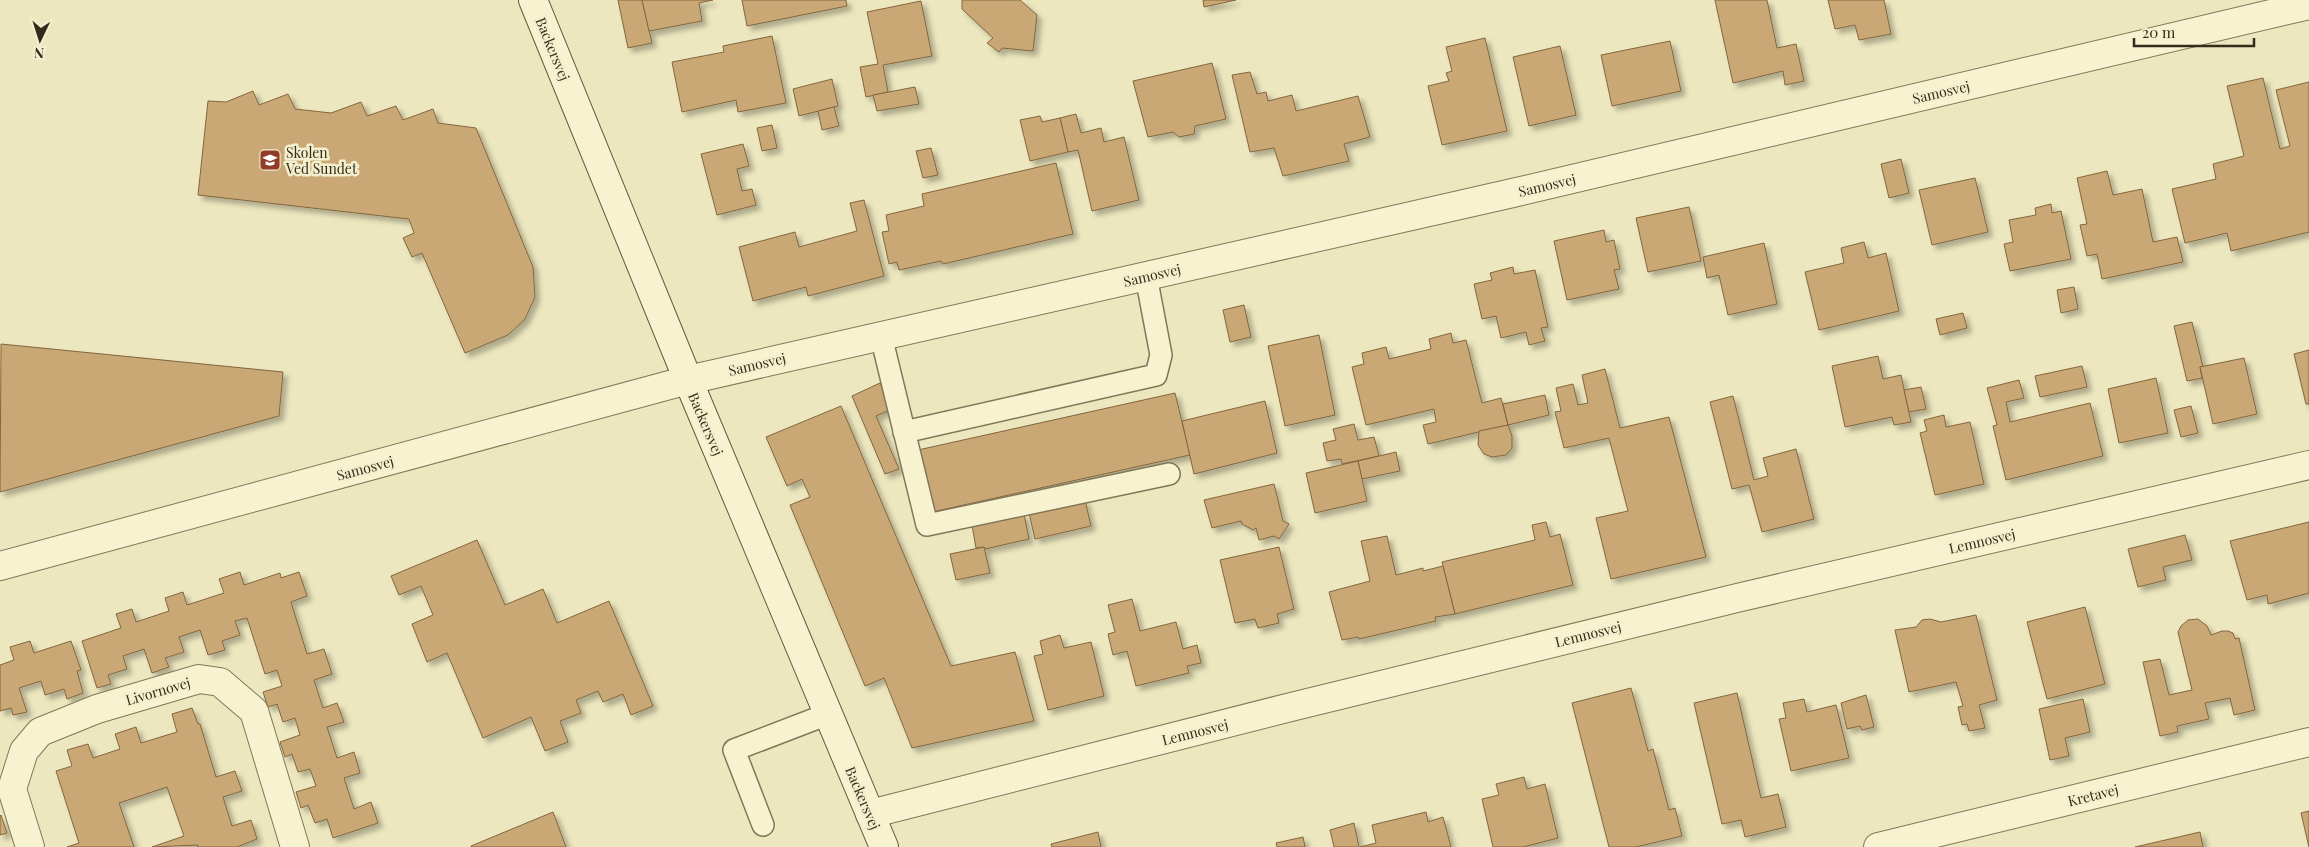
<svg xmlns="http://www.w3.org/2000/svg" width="2309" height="847" font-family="'Playfair Display',serif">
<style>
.building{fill:#c9a874;stroke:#82663e;filter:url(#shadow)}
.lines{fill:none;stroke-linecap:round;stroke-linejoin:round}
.lane-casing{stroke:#837757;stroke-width:24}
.street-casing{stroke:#837757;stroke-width:30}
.secondary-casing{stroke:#65583b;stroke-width:30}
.lane{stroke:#f7f3d0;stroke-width:21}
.street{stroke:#f7f3d0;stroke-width:28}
.secondary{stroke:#f7f3d0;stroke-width:28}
.labels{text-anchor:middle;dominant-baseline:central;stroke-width:5;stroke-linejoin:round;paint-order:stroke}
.street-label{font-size:14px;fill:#332b1c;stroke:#f4f0cd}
.poi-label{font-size:14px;fill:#332b1c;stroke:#f4f0cd;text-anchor:start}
</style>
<defs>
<filter id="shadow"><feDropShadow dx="4.5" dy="4.5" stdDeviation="2.5" flood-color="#0004"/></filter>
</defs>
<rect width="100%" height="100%" fill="#ece7be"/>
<!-- building -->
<g class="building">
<path d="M618,0H642L652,43L628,48Z"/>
<path d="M642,0H713L699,3L702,21L649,31Z"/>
<path d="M742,0H846L847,6L747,26Z"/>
<path d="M962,0H1020L1037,15L1033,51L1002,48L999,52L987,43L993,38L962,9Z"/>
<path d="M1203,0H1236L1204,7Z"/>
<path d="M1715,0H1767L1777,48L1796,44L1804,81L1785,85L1783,71L1733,83Z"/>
<path d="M1828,0H1884L1891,34L1859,40L1855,25L1835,29Z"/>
<path d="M921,1L932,56L883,65L888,92L866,97L860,67L878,64L867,12Z"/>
<path d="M772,36L786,103L738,112L736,100L682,112L672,62L724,52L723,46Z"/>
<path d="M1485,38L1507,131L1442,145L1428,86L1449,81L1446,73L1452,71L1446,47Z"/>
<path d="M1670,41L1681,91L1612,106L1601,55Z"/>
<path d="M1560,46L1576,115L1529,126L1513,57Z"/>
<path d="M1212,63L1226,119L1195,126L1194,134L1179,137L1173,132L1148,137L1133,81Z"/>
<path d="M1250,72L1257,94L1266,92L1268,101L1292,95L1296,111L1358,96L1370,137L1344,144L1349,161L1283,176L1274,148L1250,152L1232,75Z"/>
<path d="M2263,78L2280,149L2290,146L2276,90L2309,82V232L2231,251L2227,233L2185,243L2172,189L2216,179L2213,164L2244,156L2227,86Z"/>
<path d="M832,79L838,106L799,116L793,89Z"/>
<path d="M915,87L919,104L877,111L873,95Z"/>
<path d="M253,91L259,105L288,94L295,109L331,113L361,102L367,116L396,106L403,120L433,109L438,123L476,128L533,267L535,297L525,319L508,335L465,353L422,253L412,257L403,238L414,233L409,219L198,195L208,101L226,102Z"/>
<path d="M834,107L839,126L822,130L818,111Z"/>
<path d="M1076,114L1081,133L1101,128L1104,142L1124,137L1139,200L1092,211L1078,150L1068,152L1060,118Z"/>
<path d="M1040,116L1042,122L1060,118L1068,152L1030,161L1020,120Z"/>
<path d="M772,125L777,148L762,151L757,128Z"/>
<path d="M743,144L749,166L737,169L742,191L752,189L756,205L717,215L701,154Z"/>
<path d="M931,148L938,175L923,178L916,151Z"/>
<path d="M1901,159L1909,193L1889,198L1881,164Z"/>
<path d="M1056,163L1073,234L943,264L941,261L899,270L897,262L889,264L882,232L889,231L886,215L924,206L922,194Z"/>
<path d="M2107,171L2113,195L2142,189L2153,242L2177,237L2183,262L2102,279L2097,254L2087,256L2080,225L2087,224L2077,178Z"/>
<path d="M1975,178L1988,232L1932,245L1919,190Z"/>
<path d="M864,200L884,276L808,296L806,287L753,301L739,247L795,232L799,247L857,231L850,203Z"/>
<path d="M2051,204L2052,213L2061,211L2071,259L2010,271L2004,244L2013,242L2009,220L2036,215L2035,208Z"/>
<path d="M1689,207L1701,261L1648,272L1636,218Z"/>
<path d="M1604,230L1606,242L1614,240L1620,269L1614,270L1619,289L1567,300L1554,241Z"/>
<path d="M1864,242L1868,258L1886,253L1899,311L1819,330L1805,272L1844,263L1841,248Z"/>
<path d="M1764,243L1777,304L1728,315L1719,275L1707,278L1703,257Z"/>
<path d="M1513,267L1514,274L1535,270L1548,327L1541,328L1545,341L1529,345L1526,332L1501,338L1496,316L1482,319L1474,284L1492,280L1490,273Z"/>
<path d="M2074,287L2078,309L2061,313L2057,290Z"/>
<path d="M1244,305L1251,337L1230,342L1223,310Z"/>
<path d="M1963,313L1967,328L1940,335L1936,319Z"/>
<path d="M2192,322L2203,367H2200L2202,378L2187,381L2174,326Z"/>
<path d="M1451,333L1453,343L1466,340L1482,403L1501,398L1508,425L1428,444L1423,425L1436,422L1434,409L1366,425L1352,367L1364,364L1362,353L1386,347L1389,359L1431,349L1429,339Z"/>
<path d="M1319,335L1335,415L1285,426L1268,346Z"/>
<path d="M1,344L283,372L279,416L0,492Z"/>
<path d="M2309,350V404H2306L2294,354Z"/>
<path d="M1878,356L1883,379L1901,375L1911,422L1894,425L1892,417L1845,427L1832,366Z"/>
<path d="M2244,358L2257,414L2213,424L2200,367Z"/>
<path d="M2082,366L2087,387L2040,397L2035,376Z"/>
<path d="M1605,369L1620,428L1669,417L1706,557L1611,579L1596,518L1628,511L1609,438L1564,448L1555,412L1561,411L1556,388L1573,384L1578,405L1588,403L1582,375Z"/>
<path d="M2156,378L2168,433L2119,443L2108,389Z"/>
<path d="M2019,380L2024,398L2006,402L2010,422L2090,403L2103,456L2006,480L1993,426L1997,425L1987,388Z"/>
<path d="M880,383L892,409L876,416L899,469L885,474L852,396Z"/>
<path d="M1921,387L1926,409L1909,412L1904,390Z"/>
<path d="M1175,393L1190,455L932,512L918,450Z"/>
<path d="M1545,395L1549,415L1508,425L1503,404Z"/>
<path d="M1733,396L1754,480L1768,476L1763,458L1796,449L1814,519L1762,532L1749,485L1732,489L1710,402Z"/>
<path d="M1265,401L1277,453L1194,474L1182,421Z"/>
<path d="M841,406L951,666L1015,652L1034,721L912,748L884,678L865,686L790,505L810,497L802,479L787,486L766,437Z"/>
<path d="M2191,406L2198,433L2181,437L2174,410Z"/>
<path d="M1944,415L1946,427L1970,422L1984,484L1935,495L1920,433L1927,431L1924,420Z"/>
<path d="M1354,424L1358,440L1374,437L1379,456L1342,464L1341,459L1327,461L1323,443L1336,440L1333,429Z"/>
<path d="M1508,425L1512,436V448L1506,455L1492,457L1484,454L1478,445L1479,431Z"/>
<path d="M1396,452L1400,471L1362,479L1358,461Z"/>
<path d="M1358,461L1367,501L1315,513L1306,473Z"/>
<path d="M1274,484L1283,521L1289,524L1279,539L1274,536L1259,540L1256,528L1253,530L1242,524L1241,521L1212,528L1204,500Z"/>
<path d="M1085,500L1091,526L1035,539L1029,513Z"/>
<path d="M1024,514L1029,539L985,549L984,547L976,548L972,525Z"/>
<path d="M1546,522L1550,537L1560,534L1573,585L1455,614L1442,562L1535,540L1532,525Z"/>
<path d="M2309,522V593L2268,604L2267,595L2247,600L2230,541Z"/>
<path d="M2185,535L2192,560L2163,567L2166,580L2138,587L2128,549Z"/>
<path d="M1387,536L1396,575L1423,568V571L1443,566L1455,614L1435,617L1436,621L1359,639L1358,637L1342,640L1329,592L1370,581L1361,541Z"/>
<path d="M477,540L505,605L543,589L557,623L609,601L653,706L631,715L623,694L603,702L598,691L576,700L581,713L560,721L568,742L545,751L531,717L483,738L447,653L427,662L412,624L433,615L421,586L399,595L391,576Z"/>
<path d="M984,547L990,573L956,580L950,554Z"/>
<path d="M1279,547L1294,609L1277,614L1279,623L1258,628L1255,619L1235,623L1220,560Z"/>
<path d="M240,572L244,585L280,573L281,578L299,572L307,596L291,602L307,654L324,649L332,674L314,680L323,708L337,703L344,722L327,727L337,758L354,752L360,773L344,778L354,809L371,802L378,823L333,838L327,819L315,823L308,805L301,808L296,792L316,786L310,769L298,772L292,754L285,757L280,742L300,735L295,718L283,722L277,704L268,707L263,692L282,686L277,670L265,674L247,618L235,621L240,635L222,641L225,650L208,655L200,630L179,637L184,652L165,658L169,667L152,673L144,649L123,656L127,669L108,675L111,684L97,688L82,641L121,628L116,614L132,609L136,622L169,611L165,598L183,592L187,605L224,593L219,579Z"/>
<path d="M1132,599L1140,631L1176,622L1183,649L1197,645L1201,663L1187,666L1189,673L1136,686L1127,651L1113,655L1108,634L1115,632L1108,605Z"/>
<path d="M2085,607L2105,684L2047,699L2027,622Z"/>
<path d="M1976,615L1997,700L1979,705L1985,728L1969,731L1967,724L1962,725L1958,707L1963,706L1956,682L1909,692L1895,630L1916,627L1922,620L1930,619L1941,622Z"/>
<path d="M2198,619L2207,626L2211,635L2222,631H2228L2233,633L2235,639L2239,638L2255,710L2234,715L2230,698L2205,703L2209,719L2177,726L2178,732L2160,736L2143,662L2160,659L2169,695L2192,690L2178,632L2181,626L2188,620Z"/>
<path d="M1060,635L1064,648L1091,642L1104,696L1048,710L1034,656L1043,654L1040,641Z"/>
<path d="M30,641L34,653L71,641L81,670L77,671L83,693L67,699L64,689L45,695L41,681L19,688L27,712L13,715L11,708L0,711V665L14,660L10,647Z"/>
<path d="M1631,688L1648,751L1653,749L1669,810L1675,808L1682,836L1636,847H1609L1572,703Z"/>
<path d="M1737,693L1761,798L1778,794L1786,827L1745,837L1741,820L1722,824L1694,703Z"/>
<path d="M1866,695L1874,727L1862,730L1860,726L1847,729L1841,703Z"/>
<path d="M1804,699L1807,712L1836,705L1849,758L1791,771L1779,719L1786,718L1783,703Z"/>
<path d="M2083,699L2090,732L2065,738L2069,756L2050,760L2039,709Z"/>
<path d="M192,708L198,724H200L216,777L235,771L242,791L223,797L232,826L251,820L257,839L237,847H198V845L152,847L184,836L167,787L119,803L134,847H67L79,843L56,771L72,766L67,750L88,744L93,758L120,749L115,734L136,727L141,743L177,732L172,714Z"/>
<path d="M1524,777L1527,789L1545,784L1558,838L1523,847H1493L1482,799L1499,795L1496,784Z"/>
<path d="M2309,811V847L2301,813Z"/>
<path d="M553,812L566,847H471V846Z"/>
<path d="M1426,812L1428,822L1443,817L1451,847H1360L1376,843L1372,825Z"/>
<path d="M1,815L7,833L0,835V816Z"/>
<path d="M1354,823L1359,847H1334L1330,830Z"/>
<path d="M1098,832L1101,847H1052L1051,844Z"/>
<path d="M2200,832L2203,847H2135Z"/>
<path d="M1303,837L1305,847H1277L1276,843Z"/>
</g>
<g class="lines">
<!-- lane casing -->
<g class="lane-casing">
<g id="lane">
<path d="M881,336L927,525L1169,474"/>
<path d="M904,432L1156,375L1161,355L1146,276"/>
<path d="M763,825L734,750L828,714"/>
</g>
</g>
<!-- street casing -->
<g class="street-casing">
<g id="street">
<path d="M0,566L688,380L1517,192L2309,5"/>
<path d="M870,814L1291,707L1737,598L2309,465"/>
<path d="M30,847L12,789L24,751L40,732L97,709L199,679L220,682L254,711L295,847"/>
<path d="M1878,847L2309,742"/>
</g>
</g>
<!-- secondary casing -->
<g class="secondary-casing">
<path id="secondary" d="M533,0L688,380L884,847"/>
</g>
<!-- lane -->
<use href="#lane" class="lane"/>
<!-- street -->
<use href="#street" class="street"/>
<!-- secondary -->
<use href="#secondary" class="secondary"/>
</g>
<!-- icons -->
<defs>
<g id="school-square" transform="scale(1.125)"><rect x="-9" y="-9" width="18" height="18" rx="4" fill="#903c29" stroke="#f4f0cd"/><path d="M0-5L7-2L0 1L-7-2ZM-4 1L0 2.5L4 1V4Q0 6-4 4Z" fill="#fff"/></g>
</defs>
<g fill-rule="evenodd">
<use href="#school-square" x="270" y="160"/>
</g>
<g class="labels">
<!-- street labels -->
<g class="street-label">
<text transform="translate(553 49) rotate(68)">Backersvej</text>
<text transform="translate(1941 92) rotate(-13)">Samosvej</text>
<text transform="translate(1547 185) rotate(-13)">Samosvej</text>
<text transform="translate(1152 275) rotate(-13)">Samosvej</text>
<text transform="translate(757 364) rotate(-13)">Samosvej</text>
<text transform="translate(706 424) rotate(67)">Backersvej</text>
<text transform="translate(365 468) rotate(-15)">Samosvej</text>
<text transform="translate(1982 541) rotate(-13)">Lemnosvej</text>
<text transform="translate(1588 634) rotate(-14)">Lemnosvej</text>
<text transform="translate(158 691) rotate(-16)">Livornovej</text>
<text transform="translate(1195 732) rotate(-14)">Lemnosvej</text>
<text transform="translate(2093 795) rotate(-14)">Kretavej</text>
<text transform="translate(863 798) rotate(67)">Backersvej</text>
</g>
<!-- poi labels -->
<g class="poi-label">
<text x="286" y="152">Skolen<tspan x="286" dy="16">Ved Sundet</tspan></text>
</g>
</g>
<!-- north arrow -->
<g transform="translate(40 40) rotate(184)" stroke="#f4f0cd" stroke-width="4" paint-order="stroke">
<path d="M0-4L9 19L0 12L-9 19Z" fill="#332b1c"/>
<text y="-8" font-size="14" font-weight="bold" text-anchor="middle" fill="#332b1c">N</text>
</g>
<!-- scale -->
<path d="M2134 38v8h120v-8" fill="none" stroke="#332b1c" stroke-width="2.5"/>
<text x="2142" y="38" font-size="15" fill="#332b1c" stroke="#f4f0cd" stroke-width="4" paint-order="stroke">20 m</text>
</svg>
